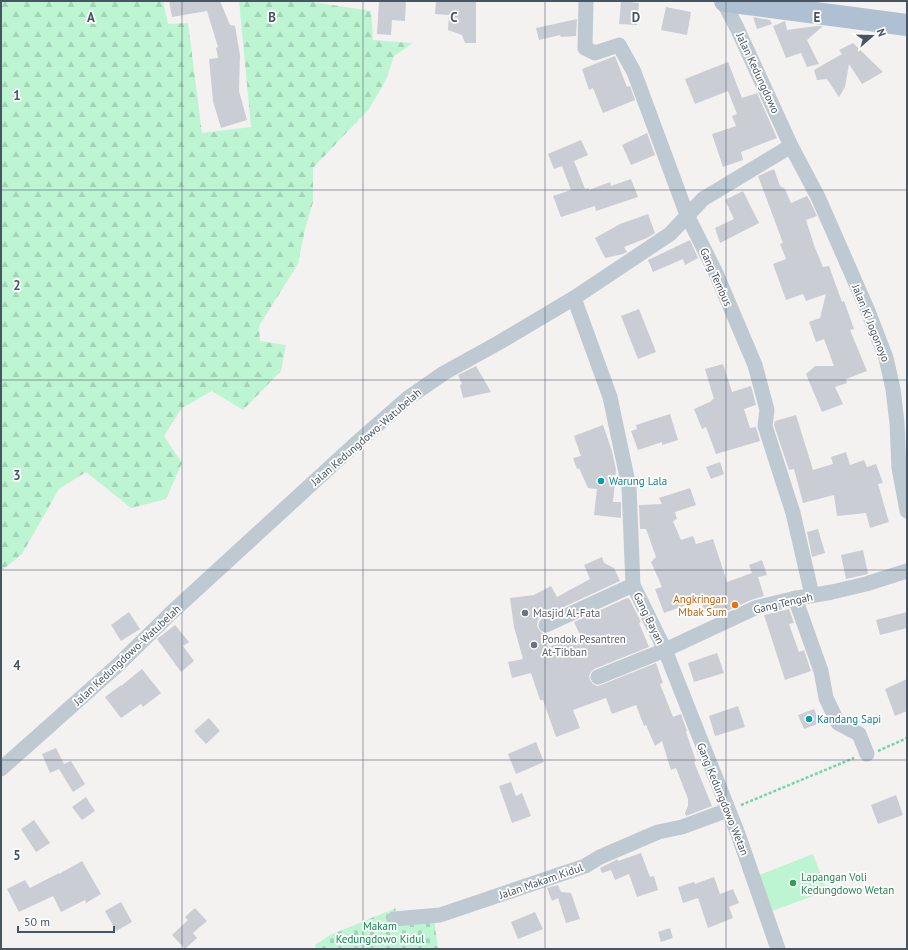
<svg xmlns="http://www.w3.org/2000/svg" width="908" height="950" font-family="'PT Sans',sans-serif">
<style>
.forest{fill:url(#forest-firs)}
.cemetery{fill:url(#cemetery-stones)}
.pitch{fill:#bdf5d3}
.building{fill:#cbcdd4}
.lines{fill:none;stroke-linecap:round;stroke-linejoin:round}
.path{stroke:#70d7a6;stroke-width:2.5;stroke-dasharray:3 2;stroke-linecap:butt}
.minor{stroke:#bec9d2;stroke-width:15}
.primary{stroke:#afc0d3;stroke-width:22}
.grid{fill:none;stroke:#475462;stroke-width:1;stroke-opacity:0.55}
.culture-dot{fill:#0f9aa8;stroke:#fff;stroke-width:1.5}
.food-dot{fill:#e8710a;stroke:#fff;stroke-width:1.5}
.worship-dot{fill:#6b7280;stroke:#fff;stroke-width:1.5}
.leisure-dot{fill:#2e9e5b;stroke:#fff;stroke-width:1.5}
.labels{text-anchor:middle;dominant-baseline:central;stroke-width:3.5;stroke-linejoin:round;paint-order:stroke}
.street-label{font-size:11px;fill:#475462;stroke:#fff}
.culture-label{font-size:11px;fill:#0d838f;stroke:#fff;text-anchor:start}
.food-label{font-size:11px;fill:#c56008;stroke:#fff;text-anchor:end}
.worship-label{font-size:11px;fill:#5b616d;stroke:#fff;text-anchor:start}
.leisure-label{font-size:11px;fill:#27864d;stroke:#fff;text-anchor:start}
.park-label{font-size:11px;fill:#0d884c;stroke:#fff}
.grid-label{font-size:13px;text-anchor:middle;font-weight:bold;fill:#475462;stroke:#fff;stroke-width:3.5;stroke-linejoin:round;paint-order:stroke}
</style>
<defs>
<pattern id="forest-firs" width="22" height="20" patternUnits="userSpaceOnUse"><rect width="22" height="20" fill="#bdf5d3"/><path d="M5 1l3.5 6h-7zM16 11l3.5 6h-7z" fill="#a4d4b8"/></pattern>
<pattern id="cemetery-stones" width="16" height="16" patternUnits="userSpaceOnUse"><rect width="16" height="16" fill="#bdf5d3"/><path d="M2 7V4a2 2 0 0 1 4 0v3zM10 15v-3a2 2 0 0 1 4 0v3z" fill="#a4d4b8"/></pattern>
</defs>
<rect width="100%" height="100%" fill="#f4f1f1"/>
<!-- forest -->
<path class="forest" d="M1,1H163L168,24L188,23L202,133L251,127L239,1H306L371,11L373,40L413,43L394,56L386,80L369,109L313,168V202L305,229L298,264L259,326L260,341L286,345L281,371L243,410L212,391L182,408L164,436L182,463L166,499L131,508L86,472L59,489L22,554L1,571Z"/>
<!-- cemetery -->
<path class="cemetery" d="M396,908L394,919H434L438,949H316L315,945L330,935Z"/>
<!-- pitch -->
<path class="pitch" d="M813,854L827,891L772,911L759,875Z"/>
<!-- building -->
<g class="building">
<path d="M169,1H220L230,25L235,26L240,55L239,91L247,120L221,128L213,101L209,59L218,58L216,48L218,47L207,11L172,17Z"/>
<path d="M379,1H406L405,21L392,20L391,35L377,34Z"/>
<path d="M436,1H476V43H465L462,35L448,30L449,15L435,14Z"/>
<path d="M621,1L639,3L637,25L619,24Z"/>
<path d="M666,7L691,12L687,35L661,30Z"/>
<path d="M753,17L770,20L772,24L757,29Z"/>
<path d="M577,19L576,36L561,37L560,35L539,40L536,28Z"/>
<path d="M785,21L787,30L817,26H823L807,40L819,64L807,67L801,53L786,58L773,26Z"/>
<path d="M853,43L883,72L862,84L849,64L845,87L839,97L827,79L817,80L814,70L842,54L839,50Z"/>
<path d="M615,56L627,87L630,86L635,100L603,113L593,88L589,90L582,69Z"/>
<path d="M728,62L742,98L757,93L777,138L741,152L743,160L723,167L712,134L736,126L732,116L737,114L728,91L695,104L685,79Z"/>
<path d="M647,133L655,155L631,165L622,145Z"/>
<path d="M581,140L588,155L574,161L585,189L589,188V190L610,182L611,186L631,179L638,197L596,211L595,206L561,217L553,196L571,190L562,166L554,169L548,154Z"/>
<path d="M774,169L780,186L785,189L791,203L807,196L810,201L817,216L806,220L815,248L823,267L829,266L842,302L844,301L854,329L850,330L867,371L846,379L847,383L835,387L843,404L822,412L806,374L815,366H834L824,339L816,342L809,322L820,318L826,294L806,301L803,294L786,300L773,264L786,259L780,244L783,243L758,176Z"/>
<path d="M743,191L759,223L720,243L715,228L734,219L725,200Z"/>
<path d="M648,214L655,233L647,238L624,247L627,252L623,254L605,258L595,238L620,224Z"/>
<path d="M690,240L698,258L685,265L683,259L653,272L648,260Z"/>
<path d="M639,309L656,352L638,359L621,316Z"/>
<path d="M723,364L732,392L751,386L756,405L744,409L750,428L756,427L760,441L716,454L706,427L702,429L694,409L712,401L711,400L714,399L705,369Z"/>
<path d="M476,366L491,392L463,398L460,385L462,384L458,375Z"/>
<path d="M670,414L678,440L662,445V442L638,450L631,431L637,429L636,425Z"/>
<path d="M796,415L813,470L833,464L831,457L846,452L850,465L864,460L867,467L876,464L883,483L878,484L889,522L870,528L866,513L837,516L834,495L803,503L794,469L789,470L774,425L775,421Z"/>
<path d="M603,425L612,451L616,470L613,502H621V518L594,515L597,489L588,488L579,468L577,469L573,458L581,456L574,436Z"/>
<path d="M720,462L724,474L711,479L706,467Z"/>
<path d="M690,488L696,505L675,512L677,519L673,521L681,540L693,536L696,544L713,539L727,582L752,573L749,565L762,560L767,575L758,577L764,596L751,600L719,615L716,608L705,612L701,601L689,605V604L664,613L655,589L662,587L651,562L656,557L646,529H640L639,505L662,504L659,498Z"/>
<path d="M818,529L825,553L812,557L807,532Z"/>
<path d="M863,550L868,574L846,579L841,555Z"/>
<path d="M602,557L604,563L614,568L620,581L542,617L538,620L537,625L538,628L541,632L545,634L548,647L580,635L574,622L627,598L628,599L629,598L641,622L639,623L649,647L594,669L591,672L589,676L590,680L593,684L597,686L601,685L656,663L663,683L660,684L673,717L681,714L687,731L686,732L696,761L694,762L712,806L686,816L685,813L688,806V799L676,768L671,770L662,741L655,746L646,725L644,726L636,705L612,714L606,698L573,710L580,728L556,737L543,700H540L531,673L512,678L508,662L523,659L514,627L510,598L534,595L551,586L557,597L590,579L584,565Z"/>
<path d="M789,609L794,623L789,624L799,652L804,650L811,671L785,680L764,615Z"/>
<path d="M129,612L140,629L121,641L111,625Z"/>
<path d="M907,612V628L880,635L876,620Z"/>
<path d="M175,625L189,642L183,646L194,661L181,672L157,639Z"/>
<path d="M717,653L724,673L694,682L688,663Z"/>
<path d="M142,669L161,693L143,707L141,704L121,718L105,697L121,685V686Z"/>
<path d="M907,679V711L895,716L885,689Z"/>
<path d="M738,706L745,727L715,736L709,716Z"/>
<path d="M814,709L820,723L804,729L798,715Z"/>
<path d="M209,718L220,731L206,744L194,731Z"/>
<path d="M536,742L544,762L516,774L508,754Z"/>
<path d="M56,748L64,764L71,761L85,784L73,792L59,769L50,773L42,754Z"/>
<path d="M511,782L516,796L522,793L531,816L512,823L499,786Z"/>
<path d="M896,795L903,815L878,824L871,805Z"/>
<path d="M86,797L95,811L82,820L72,807Z"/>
<path d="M34,820L50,843L36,852L21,829Z"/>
<path d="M641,853L650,877L654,876L658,890L637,897L629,874L615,880L611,870L602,873L600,868L618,859V861Z"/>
<path d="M82,861L101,894L86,903L85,900L61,912L53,896L19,912L7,889L25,880L30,888L59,873V874Z"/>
<path d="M714,877L720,894L733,889L739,903L729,907L733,918L708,928L698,898L683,903L678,887L694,882L695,884Z"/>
<path d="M558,885L561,892L571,893L580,919L566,923L558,898L552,901L547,888Z"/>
<path d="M121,902L132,922L116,931L105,911Z"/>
<path d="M195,908L207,921L193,933L197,938L185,949L172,935L188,920L185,917Z"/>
<path d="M535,912L543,929L518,939L511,922Z"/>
<path d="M670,928L673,938L661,942L658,932Z"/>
</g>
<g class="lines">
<!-- path -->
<g class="path">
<path d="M878,751L907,738"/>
<path d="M741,805L854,758"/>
</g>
<!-- minor -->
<g class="minor">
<path d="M586,1L585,48L595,53L619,45L634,72L687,215L715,271L755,365L767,410L765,426L793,513L812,595"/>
<path d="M723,1L737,28L791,146L818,197L868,311L886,358L893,389L897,423L899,468L907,511"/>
<path d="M574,298L610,397L629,487L633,585L665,650L738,834L778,949"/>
<path d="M795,598L821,671L826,698L838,723L859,734L867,754"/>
<path d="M546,625L633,585"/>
<path d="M598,677L665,650L755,608L792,599L832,592L866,584L907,571"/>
<path d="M1,769L119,664L171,613L352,447L408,398L444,373L500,342L574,298L670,234L703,199L791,146"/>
<path d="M394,919L440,915L585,866L600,857L658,832L682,827L728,810"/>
</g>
<!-- primary -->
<path class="primary" d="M725,1L907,25"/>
</g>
<!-- grid -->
<path class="grid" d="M182,1V949M363,1V949M545,1V949M726,1V949M1,190H907M1,380H907M1,570H907M1,760H907"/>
<!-- markers -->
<g class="culture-dot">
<circle cx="601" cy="481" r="4"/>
<circle cx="809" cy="719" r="4"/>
</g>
<circle class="food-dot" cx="735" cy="605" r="4"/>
<g class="worship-dot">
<circle cx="525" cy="613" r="4"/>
<circle cx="534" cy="645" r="4"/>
</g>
<circle class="leisure-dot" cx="793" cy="883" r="4"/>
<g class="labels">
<!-- street labels -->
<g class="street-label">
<text transform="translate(758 73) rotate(65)">Jalan Kedungdowo</text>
<text transform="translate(716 277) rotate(66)">Gang Tembus</text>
<text transform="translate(871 323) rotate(68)">Jalan Ki Jogonoyo</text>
<text transform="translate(366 437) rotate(-41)">Jalan Kedungdowo-Watubelah</text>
<text transform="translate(783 603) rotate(-13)">Gang Tengah</text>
<text transform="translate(649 618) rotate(64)">Gang Bayan</text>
<text transform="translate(127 655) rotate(-43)">Jalan Kedungdowo-Watubelah</text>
<text transform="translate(723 799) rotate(68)">Gang Kedungdowo Wetan</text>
<text transform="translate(541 881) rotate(-19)">Jalan Makam Kidul</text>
</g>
<!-- culture labels -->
<g class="culture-label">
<text x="609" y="481">Warung Lala</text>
<text x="817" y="719">Kandang Sapi</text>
</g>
<!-- food labels -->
<g class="food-label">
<text x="727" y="599">Angkringan<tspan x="727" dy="13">Mbak Sum</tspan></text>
</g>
<!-- worship labels -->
<g class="worship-label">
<text x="533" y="613">Masjid Al-Fata</text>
<text x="542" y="639">Pondok Pesantren<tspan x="542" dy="13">At-Tibban</tspan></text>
</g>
<!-- leisure labels -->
<g class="leisure-label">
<text x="801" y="877">Lapangan Voli<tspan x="801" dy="13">Kedungdowo Wetan</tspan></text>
</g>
<!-- park labels -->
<g class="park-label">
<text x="380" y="926">Makam<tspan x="380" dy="13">Kedungdowo Kidul</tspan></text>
</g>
</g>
<g class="grid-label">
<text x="91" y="22">A</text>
<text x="272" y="22">B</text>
<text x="454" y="22">C</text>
<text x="636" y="22">D</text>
<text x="817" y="22">E</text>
<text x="17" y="100">1</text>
<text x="17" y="290">2</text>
<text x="17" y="480">3</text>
<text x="17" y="670">4</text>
<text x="17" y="860">5</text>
</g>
<!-- border -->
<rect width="908" height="950" fill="none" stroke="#475462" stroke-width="4"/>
<!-- north arrow -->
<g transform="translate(872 36) rotate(70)" stroke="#ffffff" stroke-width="3" paint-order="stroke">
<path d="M0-3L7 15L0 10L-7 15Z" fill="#475462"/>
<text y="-6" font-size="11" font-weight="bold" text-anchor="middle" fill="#475462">N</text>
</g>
<!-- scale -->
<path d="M18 926v6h96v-6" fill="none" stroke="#475462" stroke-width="2"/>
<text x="24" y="926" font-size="12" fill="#475462" stroke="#ffffff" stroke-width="3" paint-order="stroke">50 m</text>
</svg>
